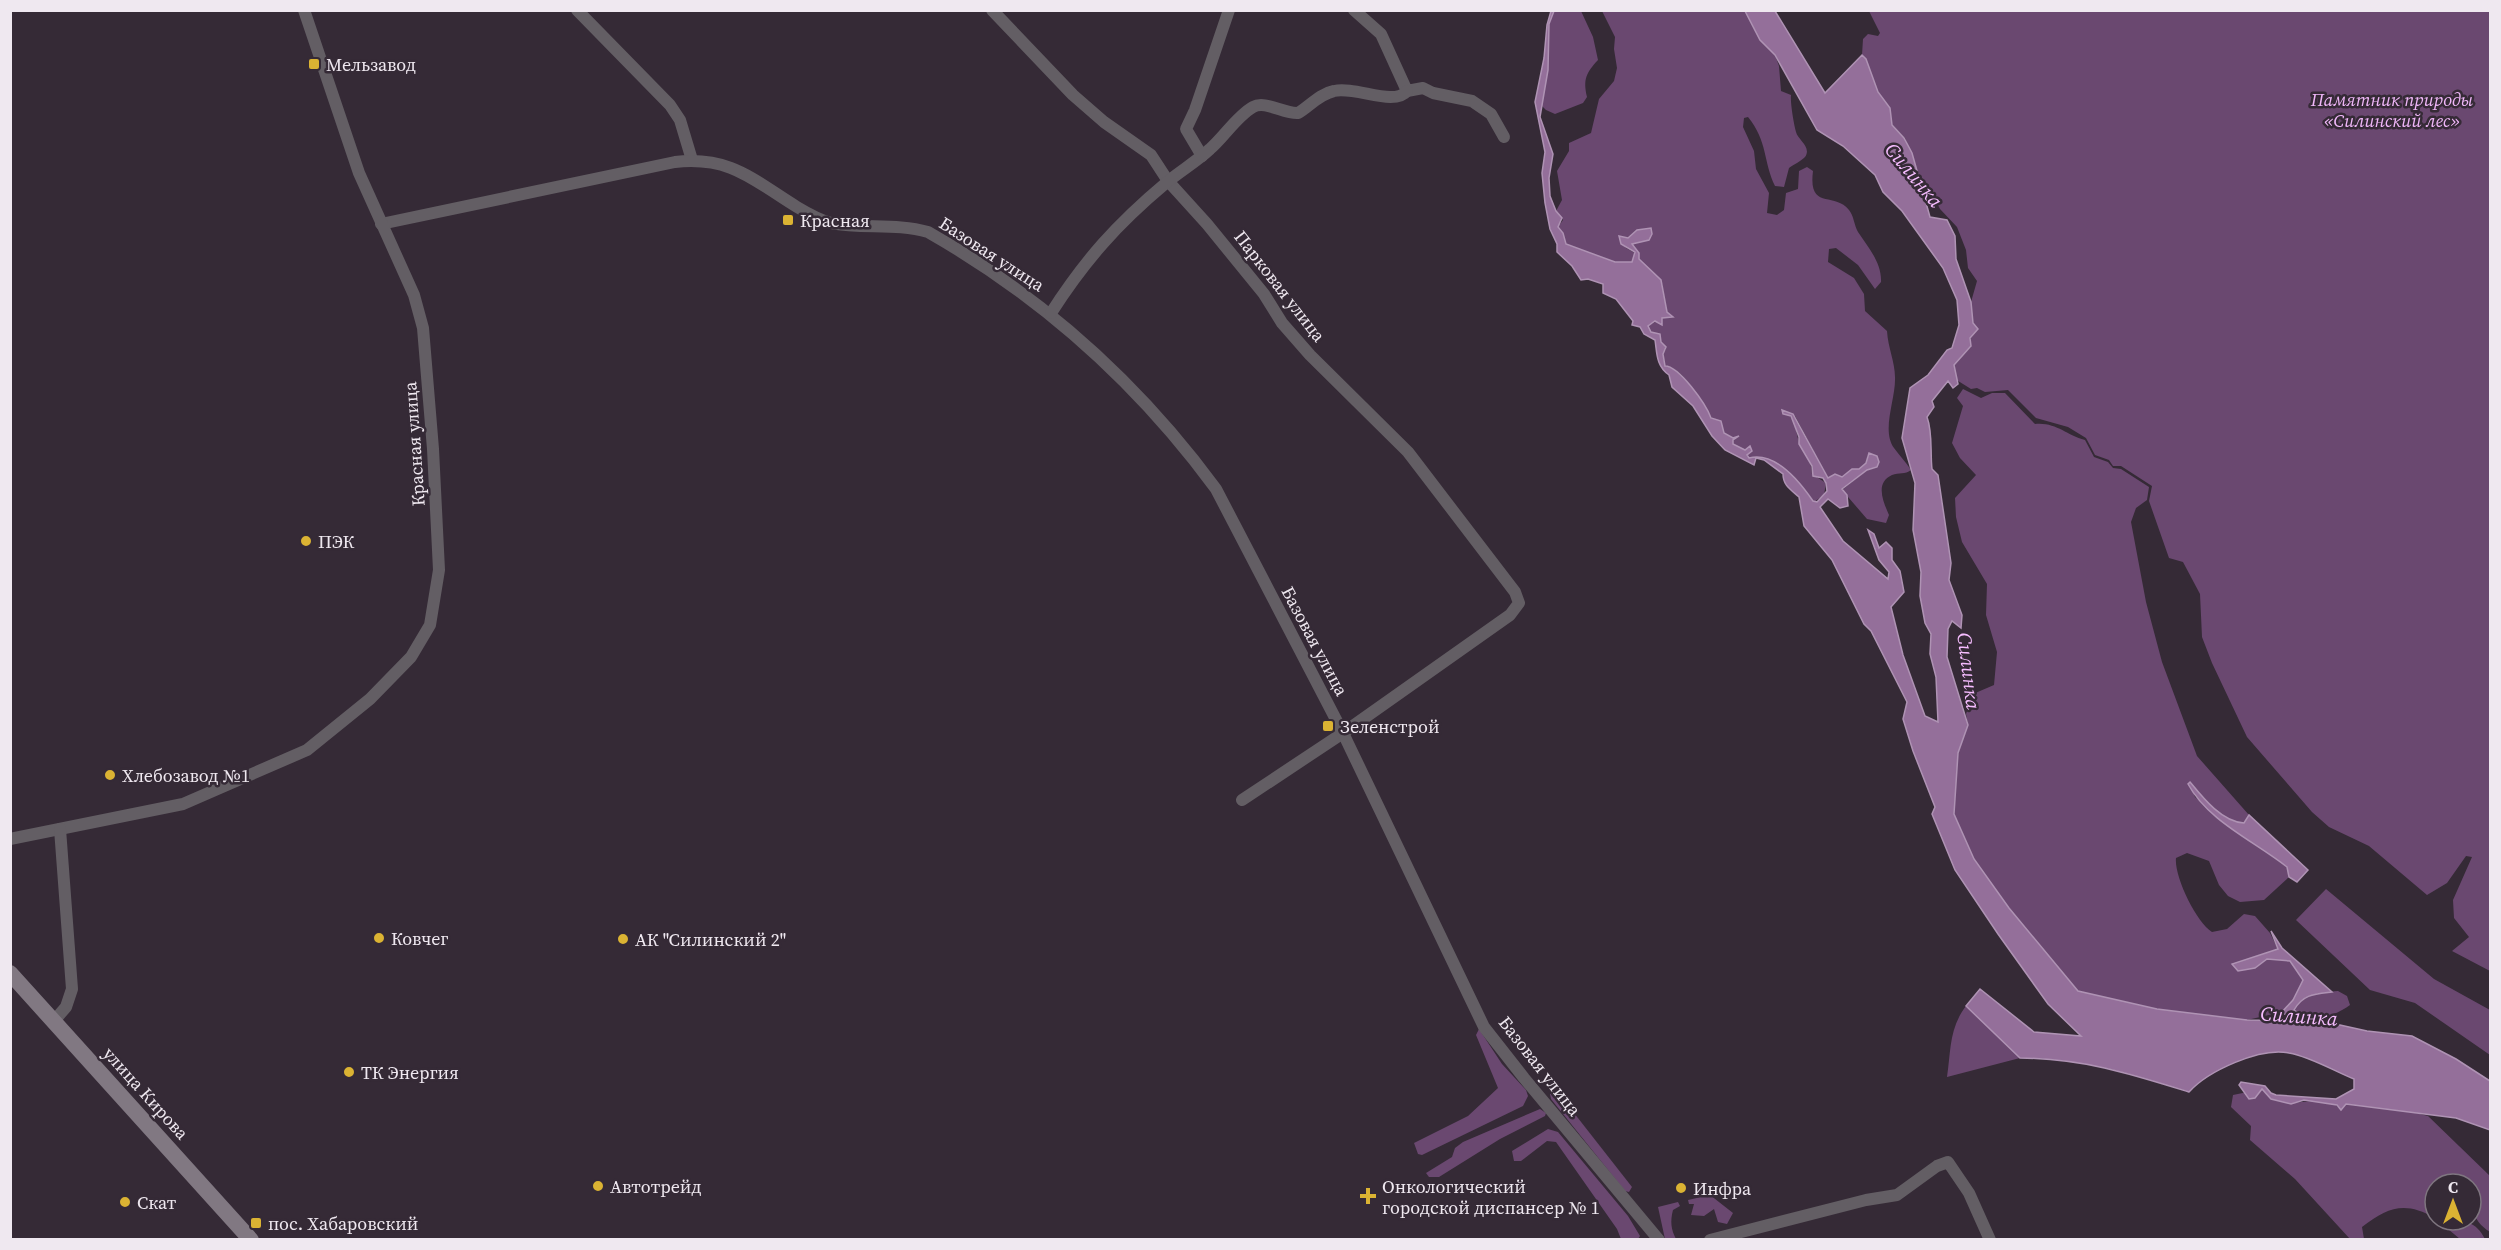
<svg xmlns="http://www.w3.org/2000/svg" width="2501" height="1250" font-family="'Source Serif 4',serif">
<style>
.green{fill:#6a4870}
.water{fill:#946f9a;stroke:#af93b4;stroke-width:1.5}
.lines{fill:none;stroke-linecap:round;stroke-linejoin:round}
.minor{stroke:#635e64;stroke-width:12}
.secondary{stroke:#817882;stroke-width:16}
.poi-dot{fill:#dbb333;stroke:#352a36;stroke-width:2}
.labels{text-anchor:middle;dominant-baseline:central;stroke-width:5;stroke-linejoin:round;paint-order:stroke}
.poi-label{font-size:18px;fill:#efe8f0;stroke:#352a36;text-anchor:start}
.park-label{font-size:18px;font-style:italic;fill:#f0b7f9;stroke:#352a36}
.street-label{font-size:18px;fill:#efe8f0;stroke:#352a36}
.water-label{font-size:20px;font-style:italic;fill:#f6bdff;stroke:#352a36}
</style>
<rect width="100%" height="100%" fill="#352a36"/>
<!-- green -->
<g class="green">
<path d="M1554,11H1581L1593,37L1598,60C1586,73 1583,79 1587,97L1583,103L1555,114L1546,110L1540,104L1548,70L1549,24Z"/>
<path d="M1602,11H1745L1760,40L1775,55L1779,66L1781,91L1791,95C1790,102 1794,125 1796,132C1798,140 1812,147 1805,157C1801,161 1793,165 1789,168L1784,187L1775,186C1763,161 1768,142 1748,117L1744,118L1743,127L1754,151L1756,169L1769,193L1767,213L1777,215L1784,210L1786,193L1798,189L1799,171L1807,167L1813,171C1808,211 1834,191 1849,210C1854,216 1854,225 1858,232C1868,247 1882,263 1881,282L1875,289L1858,265L1836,248L1829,249L1828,262L1854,278L1864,294L1865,311L1887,331C1888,348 1895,362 1895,377C1896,399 1881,430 1894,448C1899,455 1906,462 1911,470C1905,475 1899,472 1892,475C1874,483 1884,503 1889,515L1886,523L1867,519L1842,490L1867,470L1874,468L1879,461L1876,455H1868L1866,463L1859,469H1854L1842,477L1835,474L1828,478L1795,416L1789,415C1796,422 1796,433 1799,442C1802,453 1812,459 1812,474L1826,483L1824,495L1814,502C1799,483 1776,451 1749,458L1747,455L1752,451L1750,446L1745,450L1733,444V440L1739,436L1733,438C1709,431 1692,368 1665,366L1663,354L1666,349L1661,342V336L1651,332L1648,326L1662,318L1673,317L1667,312L1662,284L1639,259V253L1632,244L1649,240L1652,234L1651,228L1637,230L1628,238L1619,236L1626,248L1635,253L1632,262H1615L1566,245L1558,227L1563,220L1556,211L1562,200L1557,171L1569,151V143L1591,133L1599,99L1614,81L1617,68L1614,49L1615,37Z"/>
<path d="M1869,11H2490V971L2452,951L2469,937L2454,918L2453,900L2472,857L2466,856L2447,883L2427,895L2369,846L2329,827L2312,812L2247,737L2212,663L2202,637L2200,594L2183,562L2169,558L2149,501L2152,486L2121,466H2113L2109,460L2095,455L2086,438L2068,427L2036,418L2008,390L1985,392L1977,388L1971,389L1955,379L1954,365L1971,347V302L1977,281L1968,268L1966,250L1957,227L1940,209L1934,197L1924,191L1905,138L1892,125L1890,108L1878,92L1862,55L1863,39L1868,34L1878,36L1880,33Z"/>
<path d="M1963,389L1981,398L1992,393H2005L2035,424C2056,422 2066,435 2085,440L2094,457L2108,462L2113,468L2121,469L2149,487L2147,500L2136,508L2131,522L2146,602L2162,662L2197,756L2249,815L2244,823C2222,822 2203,799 2190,782L2195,797L2287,867L2289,877L2264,900L2240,902L2228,896L2219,885L2209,861L2187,853L2176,858C2174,876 2196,922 2212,932L2227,929L2244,914L2255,916L2270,933L2278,949L2233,964L2255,968L2267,959L2290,961L2303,980L2293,1000L2282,1012L2247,1020L2157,1009L2078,991L2009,908L1974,859L1954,814L1958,753L1968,725L1966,714L1973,694L1994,685L1997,652L1986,615L1987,584L1962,542L1956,517L1955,498L1976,475L1960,458L1952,443L1963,406L1957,398Z"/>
<path d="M2326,889L2434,979L2490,1010V1055L2415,1003L2370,990L2296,920Z"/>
<path d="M2338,991L2347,996L2350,1005C2333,1017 2313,1024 2294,1010C2304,993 2318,993 2338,991Z"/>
<path d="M1966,1006L2020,1058L1947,1077C1951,1051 1949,1028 1966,1006Z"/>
<path d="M1479,1029L1502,1064L1526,1090L1528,1096L1523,1106L1422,1155L1418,1154L1414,1143L1468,1116L1498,1088L1476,1035Z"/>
<path d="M2262,1089C2289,1119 2321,1086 2341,1110L2346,1104L2404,1110L2428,1116L2490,1176V1232C2471,1220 2471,1205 2471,1184H2435V1218C2405,1201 2388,1207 2362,1227L2364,1239H2350L2295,1179L2250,1140L2251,1126L2231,1107L2233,1095Z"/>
<path d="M1556,1090L1632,1187L1629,1192L1625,1191L1551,1099L1550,1094Z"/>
<path d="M1540,1109L1546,1113L1545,1116L1500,1139L1439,1177H1429L1426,1173L1452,1157L1455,1148L1463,1142Z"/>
<path d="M1548,1129L1558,1132L1628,1216L1640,1236L1638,1239H1621L1617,1229L1556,1142L1547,1141L1521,1161H1514L1512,1151Z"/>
<path d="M1710,1195L1733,1213L1727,1224L1718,1222L1714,1209L1704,1216L1691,1215L1694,1204H1689L1688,1200Z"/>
<path d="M1678,1202L1680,1206L1673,1210C1670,1221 1671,1230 1676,1239H1665L1658,1207Z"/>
<path d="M2437,1220C2458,1220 2475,1218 2485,1239H2460Z"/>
</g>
<!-- water -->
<g class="water">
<path d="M1551,11H1554L1549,24L1548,70L1540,117L1553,154L1549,178L1550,196L1556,211L1562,218L1558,227L1563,233L1566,244L1615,262H1632L1635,252L1621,244L1619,236L1628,238L1637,230L1651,228L1652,234L1649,240L1632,244L1639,253V259L1661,280L1667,312L1673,317L1662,318V325L1655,321L1648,326L1651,332L1660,334L1661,342L1666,347L1663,354L1665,366C1679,366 1706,404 1711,418L1721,421L1724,433L1733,438L1739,436L1733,440V444L1745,450L1750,446L1752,451L1747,455L1749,458C1776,451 1800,482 1813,501L1817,502L1827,491L1826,483L1823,478L1813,476L1812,466L1799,444V437L1791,416L1783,414L1782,410L1793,414L1828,478L1835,474L1842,477L1852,469H1859L1866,463L1869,453L1877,456L1879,462L1877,467L1867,470L1842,489L1847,495L1848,506L1840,508L1828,499L1820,507L1843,541L1888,579L1889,572L1879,560L1868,530L1874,534L1879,548L1886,542L1892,548V560L1900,571L1904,592L1891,607L1903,655L1925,716L1938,722L1936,677L1930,654L1931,634L1925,623L1920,596L1921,572L1913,530L1915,483L1902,438L1910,388L1928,375L1947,350L1952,348L1959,325L1957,300L1943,268L1902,211L1883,192L1875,175L1843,146L1817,130L1775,55L1760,40L1745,11H1775L1825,93L1862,55L1866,59L1878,92L1890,108L1892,125L1904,138L1912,153L1930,217L1947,220L1955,236L1956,259L1971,302L1973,323L1978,329L1970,338L1971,346L1954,365L1958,384L1953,388L1948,381L1932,401L1934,407L1927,417C1933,433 1930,452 1932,469L1938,475L1951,563L1949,580L1962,615L1961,628L1952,621L1948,629L1947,657L1968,725L1958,753L1954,814L1974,859L2009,908L2078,991L2157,1009L2247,1020L2322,1021L2367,1031L2412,1036L2456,1059L2490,1081V1130L2456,1118L2346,1104L2341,1110L2337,1105L2304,1100L2291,1104L2271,1099L2262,1089L2255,1098L2249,1099L2239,1085L2241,1082L2265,1086L2271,1093L2276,1095L2336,1099L2354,1089V1079C2334,1071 2311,1057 2289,1053C2260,1047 2208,1071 2189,1092C2128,1073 2084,1059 2020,1058L1966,1006L1980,989L2034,1032L2081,1036L2048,1004L1998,934L1955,870L1932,814L1935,807L1913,751L1903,719L1907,702L1871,631L1864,624L1832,560L1804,526L1799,497C1790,489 1783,485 1783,474L1764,460L1756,458L1754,465L1725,450L1712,436L1693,406L1672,387L1669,375C1656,366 1657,353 1655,340L1644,334L1640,327L1632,325L1633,321L1616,299L1603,293V284L1588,279L1581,280L1572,266L1557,252V244L1550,229L1545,203L1542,173L1545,152L1535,102L1544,58L1547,25Z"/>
<path d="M2190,782C2203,798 2222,822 2244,823L2249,815L2308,870L2297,882L2289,877L2287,867C2254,841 2208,821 2188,784Z"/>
<path d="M2271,931L2282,948L2332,992C2315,994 2303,994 2294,1010L2301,1015H2286L2282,1012L2293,1000L2303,980L2290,961L2267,959L2255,968L2238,971L2232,964L2278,949Z"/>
</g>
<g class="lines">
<!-- minor -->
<g class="minor">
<path d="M577,10L670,105L680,120L692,160"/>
<path d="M992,10L1073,95L1104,122L1151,155L1168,181L1207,224L1264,294L1282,323L1310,355L1408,452L1515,592L1519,603L1510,615L1343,733L1242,800"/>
<path d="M1354,10L1381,34L1407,91L1423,88L1433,93L1472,101L1491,114L1504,137"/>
<path d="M1202,156L1186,129L1195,110L1229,10"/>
<path d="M381,224L675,162C731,156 753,180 797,207C807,213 820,220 831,223C863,229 896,223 928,232C1042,297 1138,383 1216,489L1343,733L1484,1027L1524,1078L1659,1240"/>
<path d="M1051,313C1085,260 1117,224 1166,183C1180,171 1196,162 1210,149C1224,137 1237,116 1253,107C1265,100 1284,114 1298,113C1310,106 1319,94 1334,91C1356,86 1394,107 1407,91"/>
<path d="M10,839L183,804L307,750L370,699L411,657L430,625L439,570L433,449L423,328L414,295L359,173L304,10"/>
<path d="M54,1021L66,1007L72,989L60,829"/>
<path d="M1710,1240L1866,1200L1897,1195L1937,1166L1948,1162L1969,1193L1990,1240"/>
</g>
<!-- secondary -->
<path class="secondary" d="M10,973L251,1240"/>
</g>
<!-- markers -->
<g class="poi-dot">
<rect x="308" y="58" width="12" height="12" rx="3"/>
<rect x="782" y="214" width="12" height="12" rx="3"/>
<circle cx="306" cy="541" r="6"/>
<rect x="1322" y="720" width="12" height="12" rx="3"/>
<circle cx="110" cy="775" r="6"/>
<circle cx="379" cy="938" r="6"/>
<circle cx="623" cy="939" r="6"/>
<circle cx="349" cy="1072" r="6"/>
<circle cx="598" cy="1186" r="6"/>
<circle cx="1681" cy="1188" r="6"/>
<path d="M1365 1187h6v6h6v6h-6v6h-6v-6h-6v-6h6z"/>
<circle cx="125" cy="1202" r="6"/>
<rect x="250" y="1217" width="12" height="12" rx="3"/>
</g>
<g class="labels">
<!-- poi labels -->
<g class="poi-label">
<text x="326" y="64">Мельзавод</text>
<text x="800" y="220">Красная</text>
<text x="318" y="541">ПЭК</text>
<text x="1340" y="726">Зеленстрой</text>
<text x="122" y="775">Хлебозавод №1</text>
<text x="391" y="938">Ковчег</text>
<text x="635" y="939">АК "Силинский 2"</text>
<text x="361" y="1072">ТК Энергия</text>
<text x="610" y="1186">Автотрейд</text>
<text x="1382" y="1186">Онкологический<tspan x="1382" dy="21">городской диспансер № 1</tspan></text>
<text x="1693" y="1188">Инфра</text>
<text x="137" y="1202">Скат</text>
<text x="268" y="1223">пос. Хабаровский</text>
</g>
<!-- park labels -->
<g class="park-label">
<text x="2392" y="99">Памятник природы<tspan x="2392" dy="21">«Силинский лес»</tspan></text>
</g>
<!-- street labels -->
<g class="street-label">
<text transform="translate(992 254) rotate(33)">Базовая улица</text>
<text transform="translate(1280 286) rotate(52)">Парковая улица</text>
<text transform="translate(414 444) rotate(-94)">Красная улица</text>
<text transform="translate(1315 641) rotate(62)">Базовая улица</text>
<text transform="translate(1540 1066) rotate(52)">Базовая улица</text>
<text transform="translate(146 1093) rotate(48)">улица Кирова</text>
</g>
<!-- water labels -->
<g class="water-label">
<text transform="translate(1914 175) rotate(50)">Силинка</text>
<text transform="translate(1969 671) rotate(83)">Силинка</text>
<text transform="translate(2299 1016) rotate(4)">Силинка</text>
</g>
</g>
<!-- border -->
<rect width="2501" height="1250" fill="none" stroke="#efe8f0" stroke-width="24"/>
<!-- north arrow -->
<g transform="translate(2453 1202)"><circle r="28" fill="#352a36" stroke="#7f7680" stroke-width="1.5"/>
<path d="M0-4.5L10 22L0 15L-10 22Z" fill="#dbb333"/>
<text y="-9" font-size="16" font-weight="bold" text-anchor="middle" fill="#efe8f0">С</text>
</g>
</svg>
